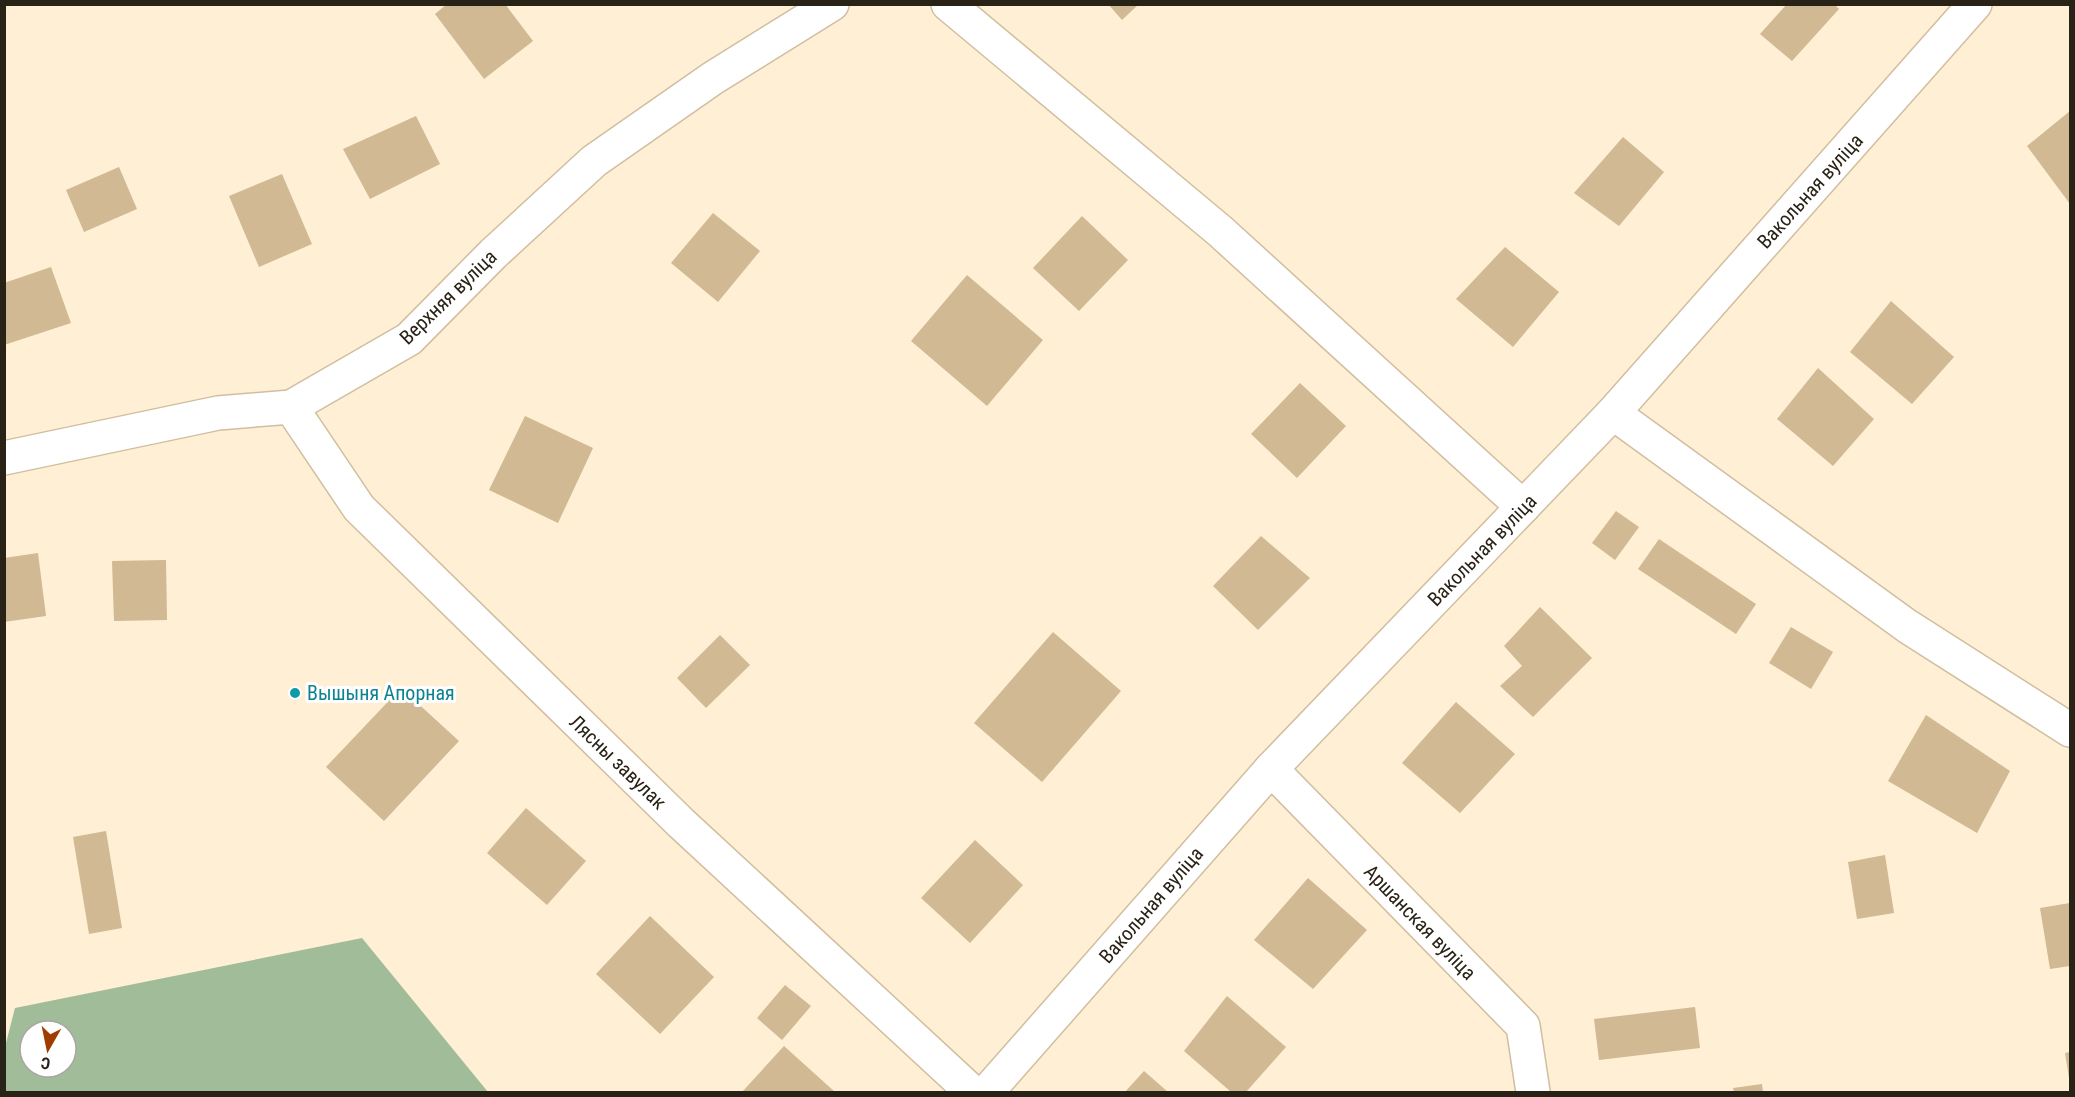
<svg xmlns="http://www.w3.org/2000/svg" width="2075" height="1097" font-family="'Roboto Condensed',sans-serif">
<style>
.forest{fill:#a0bc99;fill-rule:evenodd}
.building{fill:#d0b993}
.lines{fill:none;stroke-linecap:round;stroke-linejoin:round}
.street-casing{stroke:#d1bea0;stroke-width:36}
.street{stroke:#fff;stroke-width:33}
.culture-dot{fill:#0f9aa8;stroke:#fff;stroke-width:2}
.labels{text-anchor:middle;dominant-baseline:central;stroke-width:6;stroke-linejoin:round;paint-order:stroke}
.street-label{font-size:20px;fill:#292216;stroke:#fff}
.culture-label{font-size:20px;fill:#0d838f;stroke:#fff;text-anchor:start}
</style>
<rect width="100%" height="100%" fill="#feefd5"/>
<!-- forest -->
<path class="forest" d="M362,938L488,1092H5V1047L15,1008ZM30,1031H66V1067H30Z"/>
<!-- building -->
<g class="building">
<path d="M447,4H505L533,41L484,79L435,14Z"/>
<path d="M1108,4H1139L1122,20Z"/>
<path d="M1787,4H1834L1839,9L1792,61L1760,34Z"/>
<path d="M2070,111V204L2027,146Z"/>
<path d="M416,116L440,164L370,199L343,149Z"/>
<path d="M1623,137L1664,172L1619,226L1574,193Z"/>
<path d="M119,167L137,209L84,232L66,190Z"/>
<path d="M282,174L312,244L259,267L229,196Z"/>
<path d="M713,213L760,251L718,302L671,263Z"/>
<path d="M1082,216L1128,260L1079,311L1033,268Z"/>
<path d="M1505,247L1559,292L1513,347L1456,299Z"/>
<path d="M51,267L71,323L4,345V283Z"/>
<path d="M967,275L1043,340L987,406L911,341Z"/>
<path d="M1891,301L1954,357L1912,404L1850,352Z"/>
<path d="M1818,368L1874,419L1833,466L1777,419Z"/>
<path d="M1300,383L1346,426L1297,478L1251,434Z"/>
<path d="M525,416L593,448L558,523L489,490Z"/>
<path d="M1616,511L1639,527L1615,560L1592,543Z"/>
<path d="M1261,536L1310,578L1258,630L1213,586Z"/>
<path d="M1659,539L1756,604L1736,634L1638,569Z"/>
<path d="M38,553L46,616L4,622V558Z"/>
<path d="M166,560L167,620L114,621L112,561Z"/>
<path d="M1540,607L1592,658L1533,717L1500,686L1522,666L1504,646Z"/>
<path d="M1791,627L1833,652L1811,689L1769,663Z"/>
<path d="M1053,632L1121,691L1042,782L974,723Z"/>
<path d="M720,635L750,665L706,708L677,678Z"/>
<path d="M401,688L459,741L384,821L326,767Z"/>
<path d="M1456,702L1515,754L1460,813L1402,763Z"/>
<path d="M1926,715L2010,771L1977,833L1888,781Z"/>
<path d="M526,808L586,861L547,905L487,853Z"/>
<path d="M106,831L122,928L89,934L73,837Z"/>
<path d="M975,840L1023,885L970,943L921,898Z"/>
<path d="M1885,855L1894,913L1857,919L1848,862Z"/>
<path d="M1308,878L1367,930L1313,989L1254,940Z"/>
<path d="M2070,903V966L2050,969L2040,908Z"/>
<path d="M650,916L714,977L660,1034L596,974Z"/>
<path d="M785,985L811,1006L782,1040L757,1018Z"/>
<path d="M1227,996L1286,1047L1246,1092H1231L1184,1051Z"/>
<path d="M1695,1007L1700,1048L1599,1060L1594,1019Z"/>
<path d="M784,1046L835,1092H742Z"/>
<path d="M2070,1052V1078H2069L2065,1053Z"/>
<path d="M1144,1071L1168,1092H1125Z"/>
<path d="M1762,1084L1763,1092H1734L1733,1088Z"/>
</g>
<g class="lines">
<!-- street casing -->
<g class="street-casing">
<g id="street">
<path d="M948,4L1220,231L1523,507"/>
<path d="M291,407L359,508L681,823L972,1092"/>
<path d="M1613,413L1907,626L2070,730"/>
<path d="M4,458L218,413L291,407L409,339L493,254L594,161L713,78L832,4"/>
<path d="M1271,769L1523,1026L1533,1092"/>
<path d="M987,1092L1271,769L1613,413L1975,4"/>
</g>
</g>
<!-- street -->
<use href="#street" class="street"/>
</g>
<!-- markers -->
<circle class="culture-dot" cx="295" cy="693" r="6"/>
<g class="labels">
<!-- street labels -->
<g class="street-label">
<text transform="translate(1810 191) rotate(-48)">Вакольная вуліца</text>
<text transform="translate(448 297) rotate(-44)">Верхняя вуліца</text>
<text transform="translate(1482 550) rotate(-46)">Вакольная вуліца</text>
<text transform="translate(618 762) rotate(44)">Лясны завулак</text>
<text transform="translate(1151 905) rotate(-49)">Вакольная вуліца</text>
<text transform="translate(1420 922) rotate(46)">Аршанская вуліца</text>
</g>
<!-- culture labels -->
<g class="culture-label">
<text x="307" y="693">Вышыня Апорная</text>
</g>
</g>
<!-- border -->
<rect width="2075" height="1097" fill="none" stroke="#292216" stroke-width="12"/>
<!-- north arrow -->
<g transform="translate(48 1049) rotate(189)"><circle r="28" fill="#ffffff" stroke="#a9a7a2" stroke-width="1.5"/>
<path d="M0-4.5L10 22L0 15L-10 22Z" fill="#9f3c00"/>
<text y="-9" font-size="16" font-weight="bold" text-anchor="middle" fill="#292216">С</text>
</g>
</svg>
